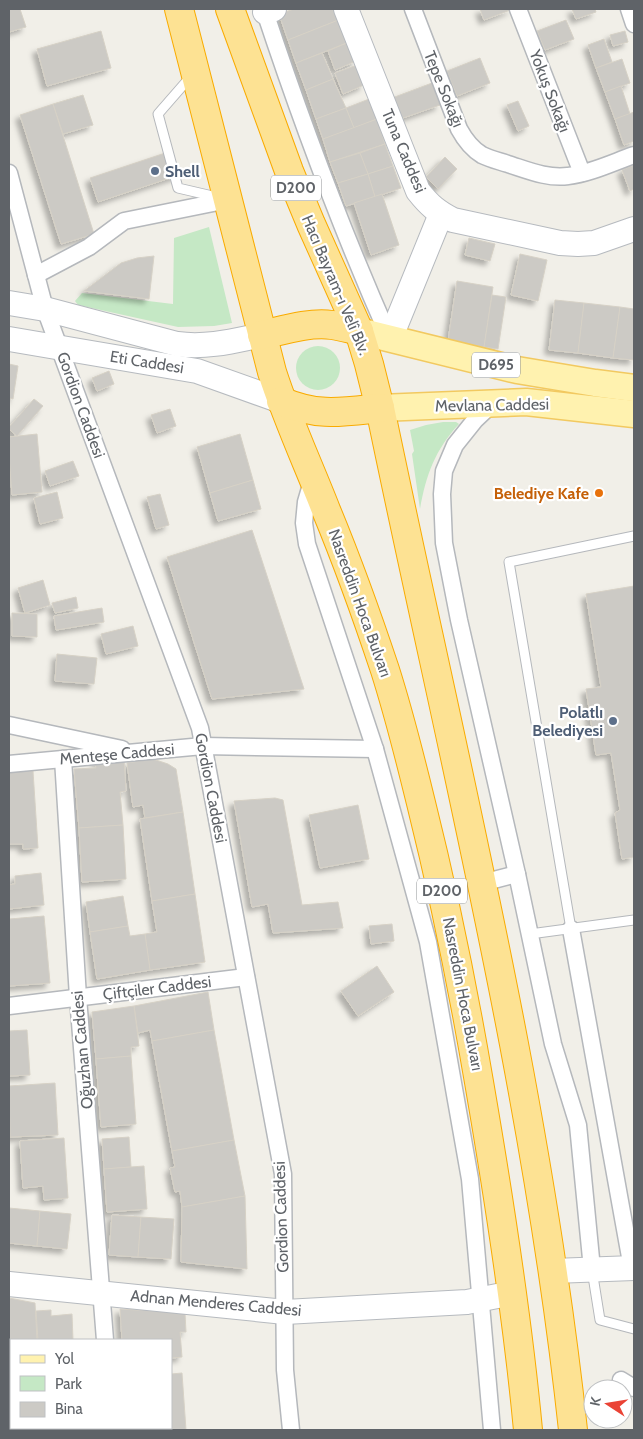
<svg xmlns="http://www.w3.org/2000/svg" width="643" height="1439" font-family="Cabin,sans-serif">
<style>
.green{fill:#c5e8c5}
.building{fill:#cccac5;stroke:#d6d1c6;filter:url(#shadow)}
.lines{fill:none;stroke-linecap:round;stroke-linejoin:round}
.lane-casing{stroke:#b5b8bc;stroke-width:11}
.street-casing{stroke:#b5b8bc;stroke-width:19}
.secondary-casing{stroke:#b6babf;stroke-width:26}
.primary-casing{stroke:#f2c960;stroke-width:29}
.highway-casing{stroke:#f9ab00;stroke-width:30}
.lane{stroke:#fff;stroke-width:9}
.street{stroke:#fff;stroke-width:16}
.secondary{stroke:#fff;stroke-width:24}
.primary{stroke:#fff2af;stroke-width:26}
.highway{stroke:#fde293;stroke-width:28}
.service-dot{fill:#5c6f8a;stroke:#fff;stroke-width:2}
.food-dot{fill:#e8710a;stroke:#fff;stroke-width:2}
.labels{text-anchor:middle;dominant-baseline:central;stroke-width:4.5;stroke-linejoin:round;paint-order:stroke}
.shield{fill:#fff;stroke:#8f9295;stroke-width:1}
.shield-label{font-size:15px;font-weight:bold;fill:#5f6368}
.street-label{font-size:16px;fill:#5f6368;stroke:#fff}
.service-label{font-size:16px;font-weight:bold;fill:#4e5e75;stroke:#fff;text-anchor:start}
.food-label{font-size:16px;font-weight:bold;fill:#c56008;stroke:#fff;text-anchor:end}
</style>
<defs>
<filter id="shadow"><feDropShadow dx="-4.5" dy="4.5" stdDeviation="2.5" flood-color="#0004"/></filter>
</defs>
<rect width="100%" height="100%" fill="#f1efe8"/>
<!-- green -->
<g class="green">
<path d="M209,227L232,323L214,326L178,327L78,305L75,301L82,293L173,304L174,238Z"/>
<circle cx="318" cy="368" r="22"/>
<path d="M443,422H456L459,424C435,450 426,475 420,509L412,454L414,451L410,430L426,425Z"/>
</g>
<!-- building -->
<g class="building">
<path d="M9,9H20L26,27L9,32Z"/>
<path d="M294,9H338L341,19L288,40L279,14Z"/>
<path d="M480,9H513L484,20Z"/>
<path d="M572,9H595L596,12L576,19Z"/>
<path d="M341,19L349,42L296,63L288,40Z"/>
<path d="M566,20L574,39L545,50L537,31Z"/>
<path d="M101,31L111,68L47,86L37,49Z"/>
<path d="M625,31L628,42L613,46L610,35Z"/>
<path d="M604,39L612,62L596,68L588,45Z"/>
<path d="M349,42L356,61L335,70L328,51Z"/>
<path d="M322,53L333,79L306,90L296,63Z"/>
<path d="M480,58L490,83L457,96L447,71Z"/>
<path d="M622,59L630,83L605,92L596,68Z"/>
<path d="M357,65L364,85L343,94L335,73Z"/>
<path d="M333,79L346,108L316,119L306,90Z"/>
<path d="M432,83L440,105L400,119L392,98Z"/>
<path d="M621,86L630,114L615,119L605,92Z"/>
<path d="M83,95L93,125L63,134L53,104Z"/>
<path d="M369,99L377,119L354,128L346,108Z"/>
<path d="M518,101L529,126L518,131L507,105Z"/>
<path d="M53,104L94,234L61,244L20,115Z"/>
<path d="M346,108L354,128L323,139L316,119Z"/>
<path d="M634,112V141L624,145L615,119Z"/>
<path d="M377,119L385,144L330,162L323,139Z"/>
<path d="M385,144L393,166L368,174L360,153Z"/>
<path d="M171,151L179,175L98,202L90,178Z"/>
<path d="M360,153L368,174L338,183L330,162Z"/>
<path d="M445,157L457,169L438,189L426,177Z"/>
<path d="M634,165V189L630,191L622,170Z"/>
<path d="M393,166L401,188L375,197L368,174Z"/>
<path d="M368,174L375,197L346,206L338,183Z"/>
<path d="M382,194L399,245L371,255L354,203Z"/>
<path d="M469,238L495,244L490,261L465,255Z"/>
<path d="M520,254L547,260L538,301L511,295Z"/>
<path d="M154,256L149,299L84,291L121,263L137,258Z"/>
<path d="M457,281L493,287L484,347L448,341Z"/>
<path d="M492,295L506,297L498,349L484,347Z"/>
<path d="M555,300L584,303L578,353L549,350Z"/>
<path d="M584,303L620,307L613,358L578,353Z"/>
<path d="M620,307L634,309V360L613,358Z"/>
<path d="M9,364L18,366L13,399L9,398Z"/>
<path d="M109,371L114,384L97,391L92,378Z"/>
<path d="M34,399L43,406L17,436L9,429V427Z"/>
<path d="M170,409L176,426L157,433L151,415Z"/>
<path d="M37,434L42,492L12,495L9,456V437Z"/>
<path d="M240,434L253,480L210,493L197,447Z"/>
<path d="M73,461L79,476L50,486L45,471Z"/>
<path d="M253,480L261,509L218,521L210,493Z"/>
<path d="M57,492L63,518L40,524L34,498Z"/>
<path d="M160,494L169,525L156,529L147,497Z"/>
<path d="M252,530L304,689L212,699L167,557Z"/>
<path d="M43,580L50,605L25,613L18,588Z"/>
<path d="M634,586V857L622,859L615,813L620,810L611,753L596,755L586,689L601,687L586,594Z"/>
<path d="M76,597L78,608L55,613L52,603Z"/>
<path d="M102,608L104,622L56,630L54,616Z"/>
<path d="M12,613L37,614V637L12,636Z"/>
<path d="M133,626L138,646L106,654L101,634Z"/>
<path d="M57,654L97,658L94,684L55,681Z"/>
<path d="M124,759L126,791L120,792L123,825L79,828L74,769L96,768L95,762Z"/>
<path d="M153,759L168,764L176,769L183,812L145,818L143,805L133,807L127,763Z"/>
<path d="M33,771L38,848L23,849V844H9V772Z"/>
<path d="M275,798L283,800L302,905L338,902L343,928L273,933L268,904L252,907L234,801Z"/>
<path d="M358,805L369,859L320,868L309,815Z"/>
<path d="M183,812L195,894L152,901L140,819Z"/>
<path d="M123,825L126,879L82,882L79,828Z"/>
<path d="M41,873L44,905L9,909V885L15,884V876Z"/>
<path d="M195,894L205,962L150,970L145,934L157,932L152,901Z"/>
<path d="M123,896L128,926L90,932L86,902Z"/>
<path d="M44,916L50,983L9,986V919Z"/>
<path d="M392,924L394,941L371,944L369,926Z"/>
<path d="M128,926L130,936L145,934L150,970L97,979L90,932Z"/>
<path d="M377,966L394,992L358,1016L341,991Z"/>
<path d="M208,992L214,1030L152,1041L150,1030L138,1033L134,1006Z"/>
<path d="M134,1006L139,1046L131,1047V1056L96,1059L92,1012Z"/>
<path d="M27,1030L30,1075L9,1076V1031Z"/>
<path d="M214,1030L234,1140L172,1151L152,1041Z"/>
<path d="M131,1056L136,1124L101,1127L96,1059Z"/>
<path d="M55,1083L58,1135L10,1137L9,1086Z"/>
<path d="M129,1137L131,1167L104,1169L102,1139Z"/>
<path d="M64,1138L68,1198L44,1200L43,1186L23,1188L20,1141Z"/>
<path d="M234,1140L245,1196L182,1207L180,1191L175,1192L170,1168L175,1167L172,1151Z"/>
<path d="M144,1166L147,1209L107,1212L104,1169Z"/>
<path d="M245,1196L247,1269L181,1262L182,1207Z"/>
<path d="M9,1208L40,1211L37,1246L9,1243Z"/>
<path d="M40,1211L71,1214L67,1249L37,1246Z"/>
<path d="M112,1215L141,1217L138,1257L109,1255Z"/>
<path d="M141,1217L174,1219L171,1259L138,1257Z"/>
<path d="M9,1298L35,1303L37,1340H11V1375L9,1376Z"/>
<path d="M120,1309L185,1313L186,1332H180L182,1357L171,1358V1340H122Z"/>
<path d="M51,1310V1316L72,1314L73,1340H38L36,1311Z"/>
<path d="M182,1373L186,1430H128V1428H171V1374Z"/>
<path d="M17,1428H81V1430H18Z"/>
</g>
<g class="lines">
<!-- lane casing -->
<g class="lane-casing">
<g id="lane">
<path d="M192,75L158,114L178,188L221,198"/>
<path d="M571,929L509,562L634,536"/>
<path d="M530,934L634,920"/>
<path d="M592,1270L600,1320L634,1329"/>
</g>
</g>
<!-- street casing -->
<g class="street-casing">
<g id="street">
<path d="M264,9C301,121 342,231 390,339"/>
<path d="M413,9L459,129C465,140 472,149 482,155C490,159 499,161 508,164C527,170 548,179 568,176C589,174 614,162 634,155"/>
<path d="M518,9L582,173"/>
<path d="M629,9L634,24"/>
<path d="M9,173L45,309L200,728L283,1174L285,1370L291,1430"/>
<path d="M36,275L89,247L124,221L228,200"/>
<path d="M493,403L475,420L455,445L444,471L442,494L444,543L459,620L517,874L553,1044L578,1125L592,1269"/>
<path d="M313,478L306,502L304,523L307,544L375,749L428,942L470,1179L492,1430"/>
<path d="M9,725L122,749"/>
<path d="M63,759L78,997L105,1340"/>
<path d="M9,764L203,746L375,749"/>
<path d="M482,883L517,874"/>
<path d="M571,929L632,1268"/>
<path d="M9,1006L246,977"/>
<path d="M621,1380L634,1388"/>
<path d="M111,1428L112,1430"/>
</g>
</g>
<!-- secondary casing -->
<g class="secondary-casing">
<g id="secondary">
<path d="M346,9L418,191C429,205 437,212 453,220L560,243L578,244L594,243L634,229"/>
<path d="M265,12L274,9"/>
<path d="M9,303L45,309L177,344C207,348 233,341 262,335"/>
<path d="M9,339L197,371L281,401"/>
<path d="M390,339L441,214"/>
<path d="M553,1271L634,1268"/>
<path d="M9,1284L285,1312L467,1302L513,1293"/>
</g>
</g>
<!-- primary casing -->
<g class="primary-casing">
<g id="primary">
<path d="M359,331L517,370L595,383L634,388"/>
<path d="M380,408L526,402L634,414"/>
</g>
</g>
<!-- highway casing -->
<g class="highway-casing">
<g id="highway">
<path d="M179,9L272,372C287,419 308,464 326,510C348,563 367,616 385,670C399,714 410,758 421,803C444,895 463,988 479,1082C499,1198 517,1313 528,1430"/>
<path d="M230,9L289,171L311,224L359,331L369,364L380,408C450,748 536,1085 573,1430"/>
<path d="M262,335C284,330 309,322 332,325C341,326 350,329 359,331"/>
<path d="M281,401C318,417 342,412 380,408"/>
</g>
</g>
<!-- lane -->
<use href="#lane" class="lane"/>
<!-- street -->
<use href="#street" class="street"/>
<!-- secondary -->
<use href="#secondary" class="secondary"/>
<!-- primary -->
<use href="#primary" class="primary"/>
<!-- highway -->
<use href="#highway" class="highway"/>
</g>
<!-- markers -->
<g class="service-dot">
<circle cx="155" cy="171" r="5"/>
<circle cx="613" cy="721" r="5"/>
</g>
<circle class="food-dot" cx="599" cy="493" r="5"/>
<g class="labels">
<!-- shield labels -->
<g class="shield">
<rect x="271" y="175.5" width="50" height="25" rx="4"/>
<rect x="472" y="352.5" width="48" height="25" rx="4"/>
<rect x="417" y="878.5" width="50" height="25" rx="4"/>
</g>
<g class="shield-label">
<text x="296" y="188">D200</text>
<text x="496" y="365">D695</text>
<text x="442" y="891">D200</text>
</g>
<!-- street labels -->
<g class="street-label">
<text transform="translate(444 89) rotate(68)">Tepe Sokağı</text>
<text transform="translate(550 91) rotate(69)">Yokuş Sokağı</text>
<text transform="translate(404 151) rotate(67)">Tuna Caddesi</text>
<text transform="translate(336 285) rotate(67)">Hacı Bayram-ı Velî Blv.</text>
<text transform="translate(147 362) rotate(9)">Eti Caddesi</text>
<text transform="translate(81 405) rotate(70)">Gordion Caddesi</text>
<text transform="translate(492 405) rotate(-1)">Mevlana Caddesi</text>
<text transform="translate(360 603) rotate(70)">Nasreddin Hoca Bulvarı</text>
<text transform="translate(117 754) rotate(-5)">Menteşe Caddesi</text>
<text transform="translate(211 788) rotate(79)">Gordion Caddesi</text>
<text transform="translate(157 988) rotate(-7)">Çiftçiler Caddesi</text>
<text transform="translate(463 994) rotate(79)">Nasreddin Hoca Bulvarı</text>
<text transform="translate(82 1050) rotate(-95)">Oğuzhan Caddesi</text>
<text transform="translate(281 1217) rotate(-92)">Gordion Caddesi</text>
<text transform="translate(216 1303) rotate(5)">Adnan Menderes Caddesi</text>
</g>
<!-- service labels -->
<g class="service-label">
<text x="165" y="171">Shell</text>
<text x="603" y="712" text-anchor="end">Polatlı<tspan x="603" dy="18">Belediyesi</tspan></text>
</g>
<!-- food labels -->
<g class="food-label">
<text x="589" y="493">Belediye Kafe</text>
</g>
</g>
<!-- border -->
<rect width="643" height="1439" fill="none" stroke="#5f6368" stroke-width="20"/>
<!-- legend -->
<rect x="10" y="1339" width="162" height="90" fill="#ffffff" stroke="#bfc1c3"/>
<rect x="20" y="1355" width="25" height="8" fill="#fff2af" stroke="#bfc1c3"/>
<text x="55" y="1364" font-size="15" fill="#5f6368">Yol</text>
<rect x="20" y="1376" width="25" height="15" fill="#c5e8c5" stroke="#bfc1c3"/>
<text x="55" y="1389" font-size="15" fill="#5f6368">Park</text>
<rect x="20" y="1402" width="25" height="15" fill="#cccac5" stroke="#bfc1c3"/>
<text x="55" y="1414" font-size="15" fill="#5f6368">Bina</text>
<!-- north arrow -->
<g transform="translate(608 1404) rotate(282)"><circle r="24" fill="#ffffff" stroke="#bfc1c3"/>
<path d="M0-4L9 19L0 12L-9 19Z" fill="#ea4335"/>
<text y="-8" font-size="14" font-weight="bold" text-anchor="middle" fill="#5f6368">K</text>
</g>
</svg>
